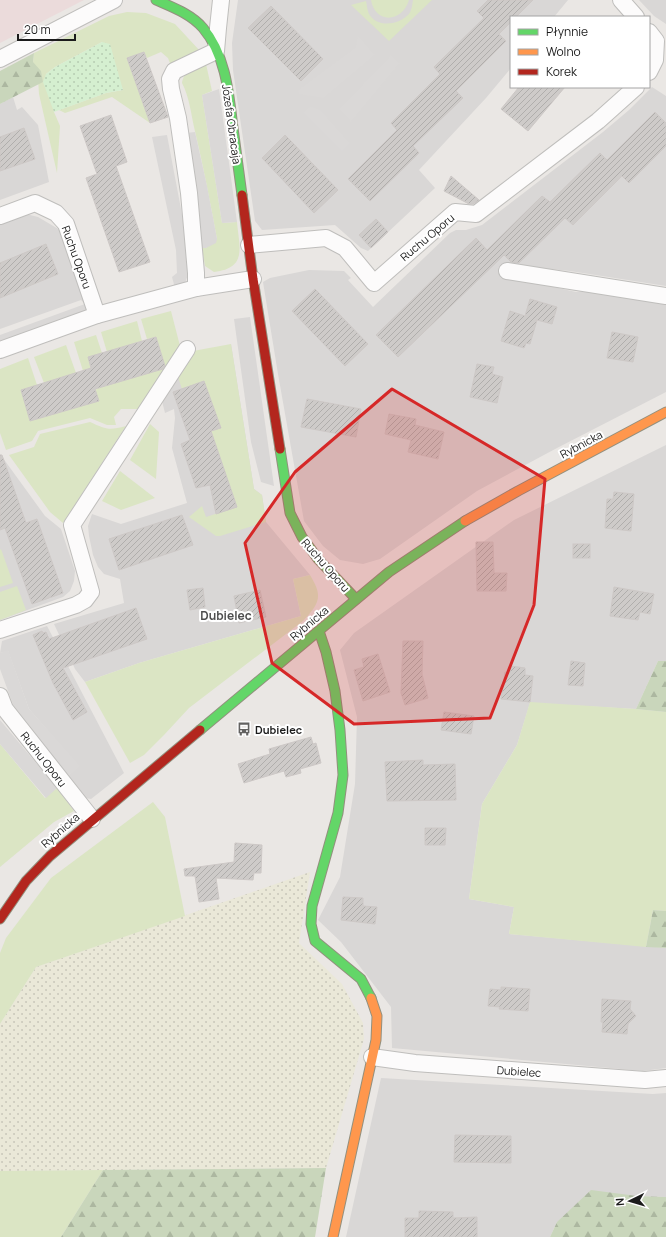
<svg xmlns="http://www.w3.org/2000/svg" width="666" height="1237" font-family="Manrope,sans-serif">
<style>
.residential{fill:#d9d7d6}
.commercial{fill:#ebdbdb}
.farmland{fill:url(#farmland-dots)}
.grass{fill:#dbe5c4}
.forest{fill:url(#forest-firs)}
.park{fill:url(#park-dots)}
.parking{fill:#dad8d7}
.building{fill:url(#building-hatch);stroke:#cdc8c6}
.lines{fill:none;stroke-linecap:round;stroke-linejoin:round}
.street-casing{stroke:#bfbebc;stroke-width:18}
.fast-casing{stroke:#93907e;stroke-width:11}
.slow-casing{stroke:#93907e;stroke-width:11}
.jam-casing{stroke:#93907e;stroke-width:11}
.street{stroke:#fcfbfb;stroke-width:16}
.fast{stroke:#63d668;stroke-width:9}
.slow{stroke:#ff974d;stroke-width:9}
.jam{stroke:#b3261e;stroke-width:9}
.marked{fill:#d62828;fill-opacity:0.2;stroke:#d62828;stroke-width:3;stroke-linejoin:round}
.labels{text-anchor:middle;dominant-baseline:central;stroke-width:4;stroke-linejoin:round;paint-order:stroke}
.street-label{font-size:11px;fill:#1b1b1b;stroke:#fff}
.poi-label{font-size:11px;font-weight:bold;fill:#1b1b1b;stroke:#fff;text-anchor:start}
.neighbourhood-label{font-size:12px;font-weight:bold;fill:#4e4e4e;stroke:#fff}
</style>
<defs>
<pattern id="farmland-dots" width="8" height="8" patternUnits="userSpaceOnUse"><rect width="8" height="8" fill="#eae8d8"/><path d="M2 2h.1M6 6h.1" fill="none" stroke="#c8c6b9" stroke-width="1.8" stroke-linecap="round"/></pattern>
<pattern id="forest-firs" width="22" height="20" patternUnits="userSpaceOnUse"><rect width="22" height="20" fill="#c9d6bb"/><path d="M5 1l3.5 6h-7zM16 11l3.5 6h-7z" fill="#acb7a0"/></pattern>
<pattern id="park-dots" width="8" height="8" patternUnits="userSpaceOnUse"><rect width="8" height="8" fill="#d5efd0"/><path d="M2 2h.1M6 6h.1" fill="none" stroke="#b6ccb2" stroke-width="1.8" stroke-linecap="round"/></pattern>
<pattern id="building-hatch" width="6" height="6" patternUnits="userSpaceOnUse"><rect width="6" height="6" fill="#cecbc9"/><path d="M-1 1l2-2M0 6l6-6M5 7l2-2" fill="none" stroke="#b0aeac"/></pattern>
</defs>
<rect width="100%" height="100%" fill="#eae7e4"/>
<!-- residential -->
<g class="residential">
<path d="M238,0H568L554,17H511V68L486,98L419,170L435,188L368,251L361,248L335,225L262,230L255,221L233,70L232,43Z"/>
<path d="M639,0H666V24L654,16Z"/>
<path d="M652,87L666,96V286L570,271L530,267L514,278L576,292L596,290L666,303V392L557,448L477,491L380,559L363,564L340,560L323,546L304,521L278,374L263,282L270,278L309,270L344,271L351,278L348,280L373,307L450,233L456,230H466L482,225L603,132L629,110Z"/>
<path d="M13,97L17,110L22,107L38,125L49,182L0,200V104Z"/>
<path d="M26,214L38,217L60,230L84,290L85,304L81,300L0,329V222Z"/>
<path d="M250,317L274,486L261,482L251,442L234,319Z"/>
<path d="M231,344L254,489L262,495L266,522L310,575L293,579L301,616L139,663L85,682L75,669L54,624L124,603L120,579L104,574L98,567L93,555L89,536L88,526L92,514L121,524L187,503L172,448L175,418L174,409L165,413L162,401L178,377Z"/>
<path d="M666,445V661H658L636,709L530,703L517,745L482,804L469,899L514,907L509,934L666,948V1068L643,1071L392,1048L391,1007L341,942L318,920L340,877L355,784L357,717L340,650L354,633L514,520Z"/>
<path d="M0,454L45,516L61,529L75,571L74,581L70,591L63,597L0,620Z"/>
<path d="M47,626L124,773L91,799L85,798L68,776L79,766L29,709L8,651L0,653L2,641Z"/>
<path d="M381,1078L653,1094L666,1093V1197L637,1196L557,1222L550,1237H346Z"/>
</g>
<!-- commercial -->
<path class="commercial" d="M0,0H84L0,43Z"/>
<!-- farmland -->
<path class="farmland" d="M310,872L299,943L342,984L363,1023L364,1039L326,1168L0,1171V1024L36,967Z"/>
<!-- grass -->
<g class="grass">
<path d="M371,0H409C402,23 375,24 371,0Z"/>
<path d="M413,0H432L389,41L351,5L366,1C367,5 367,10 369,14C377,28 398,25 408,15C412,11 412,5 413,0Z"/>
<path d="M127,12L146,13L175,24L200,51L171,66L168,58L161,52L147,58L144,52L127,58L150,123L112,97L65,113L59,110L106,93L123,90L102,42L55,67L46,74L54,112L60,126L57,173L39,94L38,79L33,62L34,53L109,16Z"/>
<path d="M206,64L212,91L202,95L222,223L237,222C239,247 248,268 214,272L205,266L202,248H206L217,239C210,202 203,164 194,127C191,113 189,96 182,83C184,70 195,69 206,64Z"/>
<path d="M171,311L180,346L138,409H121L114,417L116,425H107L90,418L38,431L32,441L6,450L0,433V369L28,358L37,385L30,421L98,401L95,389L165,368L156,337L147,339L141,319Z"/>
<path d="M137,321L142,341L107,352L101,332Z"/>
<path d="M96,335L102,353L88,357L91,369L83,371L74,342Z"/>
<path d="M231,344L254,489L262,495L266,522L220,536H216L189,517L202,506L206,517L237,507L211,431L220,428L204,381L182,389L178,377L193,351Z"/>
<path d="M66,345L76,373L44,383L34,357Z"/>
<path d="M90,422C106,429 108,431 126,426L63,523L50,512L9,455L34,447L40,434Z"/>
<path d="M150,424L159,432L156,479L130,460Z"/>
<path d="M120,471L155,498L121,510L102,501Z"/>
<path d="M1,549L13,583L0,587V550Z"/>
<path d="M310,575C323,596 320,603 303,621L189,708L164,735L144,755L130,763L85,682L139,663L301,616L293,579Z"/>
<path d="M17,586L26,610L0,620V592Z"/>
<path d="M530,702L636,709L666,712V911L653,910L646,947L509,934L514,907L469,899L482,804L517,745Z"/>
<path d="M0,744L45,798L57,788L74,811L54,822L0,867Z"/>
<path d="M153,802L165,817L185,916L36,967L0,1024V953L6,938L51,878Z"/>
<path d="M103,1170L61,1237H0V1171Z"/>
</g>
<!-- forest -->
<g class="forest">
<path d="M34,53L33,62L41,71L43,82L0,104V71Z"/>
<path d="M658,661H666V712L636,709Z"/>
<path d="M653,910L666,911V948L646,947Z"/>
<path d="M326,1168L315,1237H61L103,1170Z"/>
<path d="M591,1190L637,1196L666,1197V1237H550L557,1222Z"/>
</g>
<!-- park -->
<path class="park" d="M102,42L110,44L123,90L106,93L54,112L43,82L46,74L55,67Z"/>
<!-- parking -->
<g class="parking">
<path d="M358,35L375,55L324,98L299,94L298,90L356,47Z"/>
<path d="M391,55L400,63L351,122L339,109Z"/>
<path d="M219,89L237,222L222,223L202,95Z"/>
<path d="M312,107L320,110L327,117L350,143L342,151L303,112L308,108Z"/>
<path d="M195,132L207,186L217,239L216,243L206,248H202L186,133Z"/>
<path d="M167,135L184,225L190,269L185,283L175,288L172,277L177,273L176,250L152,137Z"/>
<path d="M85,304L86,309L83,314L0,346V335Z"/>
<path d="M8,650L29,709L80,766L68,776L18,718L0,669V653Z"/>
<path d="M0,720L57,788L46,798L0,744Z"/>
</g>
<!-- building -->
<g class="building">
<path d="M488,0H533L516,17H511V22L499,34L506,41L456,91L463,98L413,146L419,153L370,201L348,179L397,130L391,123L440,74L434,67L484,18L477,11Z"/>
<path d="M271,6L323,59L301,81L248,28Z"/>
<path d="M144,52L168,117L150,123L127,58Z"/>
<path d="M519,87H565L528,131L501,109Z"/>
<path d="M655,112L666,123V146L629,183L622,176L573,225L565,218L519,263L511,262L504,255L398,357L376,335L476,238L487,250L542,196L550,202L600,153L607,160Z"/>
<path d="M111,115L127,162L116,166L150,262L119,272L86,178L97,174L80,126Z"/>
<path d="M24,128L35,159L0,171V137Z"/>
<path d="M285,135L338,190L314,213L262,158Z"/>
<path d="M451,176L479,200L473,204H469L444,191Z"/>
<path d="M376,219L388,232L371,248L359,235Z"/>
<path d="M46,244L58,274L0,298V263Z"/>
<path d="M315,289L368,344L345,366L292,311Z"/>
<path d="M530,299L557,307L552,324L537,320L530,344L526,343L524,348L501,341L510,311L525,316Z"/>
<path d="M612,332L638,337L633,362L607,358Z"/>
<path d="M156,337L165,366L163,369L95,389L99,401L30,421L21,390L91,368L88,357Z"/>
<path d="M477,364L494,367L492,374L503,377L497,403L470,397Z"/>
<path d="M204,381L221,428L211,431L237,507L216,514L210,485L196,488L181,444L190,440L173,392Z"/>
<path d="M307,399L361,409L356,437L301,427Z"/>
<path d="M389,414L416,419L415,425L444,432L438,459L408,452L411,440L385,434Z"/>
<path d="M0,455H2L26,523L37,519L63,593L32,604L5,528L0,530Z"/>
<path d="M614,492L634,494L631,531L605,528L607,499H613Z"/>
<path d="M182,515L193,545L119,570L109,539Z"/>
<path d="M476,542H493L494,573H507L506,591H477Z"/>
<rect x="573" y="544" width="17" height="14"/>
<path d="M614,587L654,594L650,614L640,612L638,620L610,616Z"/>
<path d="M203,588L205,607L190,610L187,590Z"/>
<path d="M260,590L266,617L239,623L234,596Z"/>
<path d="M136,608L147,639L63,668L87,712L73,720L53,683L33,635L42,631L43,633L46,632L49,639Z"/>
<path d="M403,641H423L422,674L428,698L405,705L401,693Z"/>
<path d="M378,654L390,692L363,701L354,670L364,667L362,659Z"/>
<path d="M571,661L585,663L583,686L568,685Z"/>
<path d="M511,666L525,668V675L533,676L530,702L501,699L505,672L510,673Z"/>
<path d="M444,712L474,716L471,734L441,730Z"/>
<path d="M311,737L313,744L316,743L321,763L300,769L301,773L286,777L284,771L244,783L238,764L270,754L269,749Z"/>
<path d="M423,760V765L455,764L456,800L387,801L385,762Z"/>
<path d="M425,828H446L445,845H425Z"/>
<path d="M235,843L262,845L261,873H254L253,880L216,878L219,899L199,902L195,876H185L184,869L234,862Z"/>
<path d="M343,897L363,898V906L377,907L375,924L341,920Z"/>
<path d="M501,987L530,989L528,1011L499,1009L500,1007L488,1006L490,989L501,990Z"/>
<path d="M602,999L631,1001L630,1009L636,1016L628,1024L627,1034L602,1032L603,1022H601Z"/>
<path d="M455,1135L511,1136V1163L454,1162Z"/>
<path d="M419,1211L453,1212V1218L477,1217V1237H405V1218H419Z"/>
</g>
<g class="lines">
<!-- street casing -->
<g class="street-casing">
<g id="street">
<path d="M621,0L636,17"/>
<path d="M649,32L656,41L655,60L649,72"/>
<path d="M0,59L114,0"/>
<path d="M0,216L35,203L56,213L66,224L97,315"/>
<path d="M249,245L326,238L345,248L374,283L455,212L476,214L598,121L636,87"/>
<path d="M507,271L666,296"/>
<path d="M196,288V273L189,193L178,118L171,89L170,79L174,71L216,51L218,28L221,0"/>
<path d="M0,350L97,315L196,288L253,279"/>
<path d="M0,630L76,605L85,600L91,592L72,525L187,349"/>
<path d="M0,696L5,709L92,819"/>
<path d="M372,1057L415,1063L645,1080L666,1078"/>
</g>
</g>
<!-- fast casing -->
<g class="fast-casing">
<g id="fast">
<path d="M156,0C172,7 191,14 203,28C226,55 229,95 233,128C236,151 239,173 242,195"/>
<path d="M280,449L290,513L302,537L318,559L356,599"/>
<path d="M319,631L326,652L335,691L340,730L343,775L338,813L312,906L311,924L315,941L361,979L371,998"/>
<path d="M200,730L389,572L465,521"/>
</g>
</g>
<!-- slow casing -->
<g class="slow-casing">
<g id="slow">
<path d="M465,521L518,491L666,412"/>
<path d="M333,1237L376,1040L377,1016L371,998"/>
</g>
</g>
<!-- jam casing -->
<g class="jam-casing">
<g id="jam">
<path d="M242,195L253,279L280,449"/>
<path d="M0,919L26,881L50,856L200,730"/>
</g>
</g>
<!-- street -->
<use href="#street" class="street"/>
<!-- fast -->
<use href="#fast" class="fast"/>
<!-- slow -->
<use href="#slow" class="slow"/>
<!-- jam -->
<use href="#jam" class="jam"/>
</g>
<!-- marked area -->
<path class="marked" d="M392,389L545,479L534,605L490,718L354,724L272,663L245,543L295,472Z"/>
<!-- icons -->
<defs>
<g id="bus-bare" transform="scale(1.08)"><path d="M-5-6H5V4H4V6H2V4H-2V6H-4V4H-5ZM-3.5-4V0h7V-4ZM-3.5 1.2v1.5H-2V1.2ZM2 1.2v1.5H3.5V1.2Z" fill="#636261" stroke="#fff" stroke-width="2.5" paint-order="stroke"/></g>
</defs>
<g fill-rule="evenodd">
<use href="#bus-bare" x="244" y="729"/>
</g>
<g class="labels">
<!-- street labels -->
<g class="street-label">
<text transform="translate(232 124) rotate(82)">Józefa Obracaja</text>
<text transform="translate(427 237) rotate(-40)">Ruchu Oporu</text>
<text transform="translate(77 257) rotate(70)">Ruchu Oporu</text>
<text transform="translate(581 444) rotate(-28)">Rybnicka</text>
<text transform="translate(326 565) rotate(49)">Ruchu Oporu</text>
<text transform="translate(309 623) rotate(-40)">Rybnicka</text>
<text transform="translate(44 759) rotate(52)">Ruchu Oporu</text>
<text transform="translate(60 830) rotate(-41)">Rybnicka</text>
<text transform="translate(519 1071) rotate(4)">Dubielec</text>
</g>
<!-- poi labels -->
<g class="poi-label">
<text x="255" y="729">Dubielec</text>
</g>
<!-- neighbourhood labels -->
<g class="neighbourhood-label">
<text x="226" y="615">Dubielec</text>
</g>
</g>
<!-- legend -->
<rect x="510" y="16" width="140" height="72" fill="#ffffff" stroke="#a4a4a4"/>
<rect x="518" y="29" width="20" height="6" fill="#63d668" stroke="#a4a4a4"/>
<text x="546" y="36" font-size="12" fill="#1b1b1b">Płynnie</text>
<rect x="518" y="49" width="20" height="6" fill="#ff974d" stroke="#a4a4a4"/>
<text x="546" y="56" font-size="12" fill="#1b1b1b">Wolno</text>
<rect x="518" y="69" width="20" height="6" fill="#b3261e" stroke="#a4a4a4"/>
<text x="546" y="76" font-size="12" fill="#1b1b1b">Korek</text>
<!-- north arrow -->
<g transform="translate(630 1201) rotate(265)" stroke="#ffffff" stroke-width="3" paint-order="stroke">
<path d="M0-3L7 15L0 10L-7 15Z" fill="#1b1b1b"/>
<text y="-6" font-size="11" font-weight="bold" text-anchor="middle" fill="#1b1b1b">N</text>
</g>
<!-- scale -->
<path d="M18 34v6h57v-6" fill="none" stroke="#1b1b1b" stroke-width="2"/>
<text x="24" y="34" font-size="12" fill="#1b1b1b" stroke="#ffffff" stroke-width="3" paint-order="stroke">20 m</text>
</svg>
